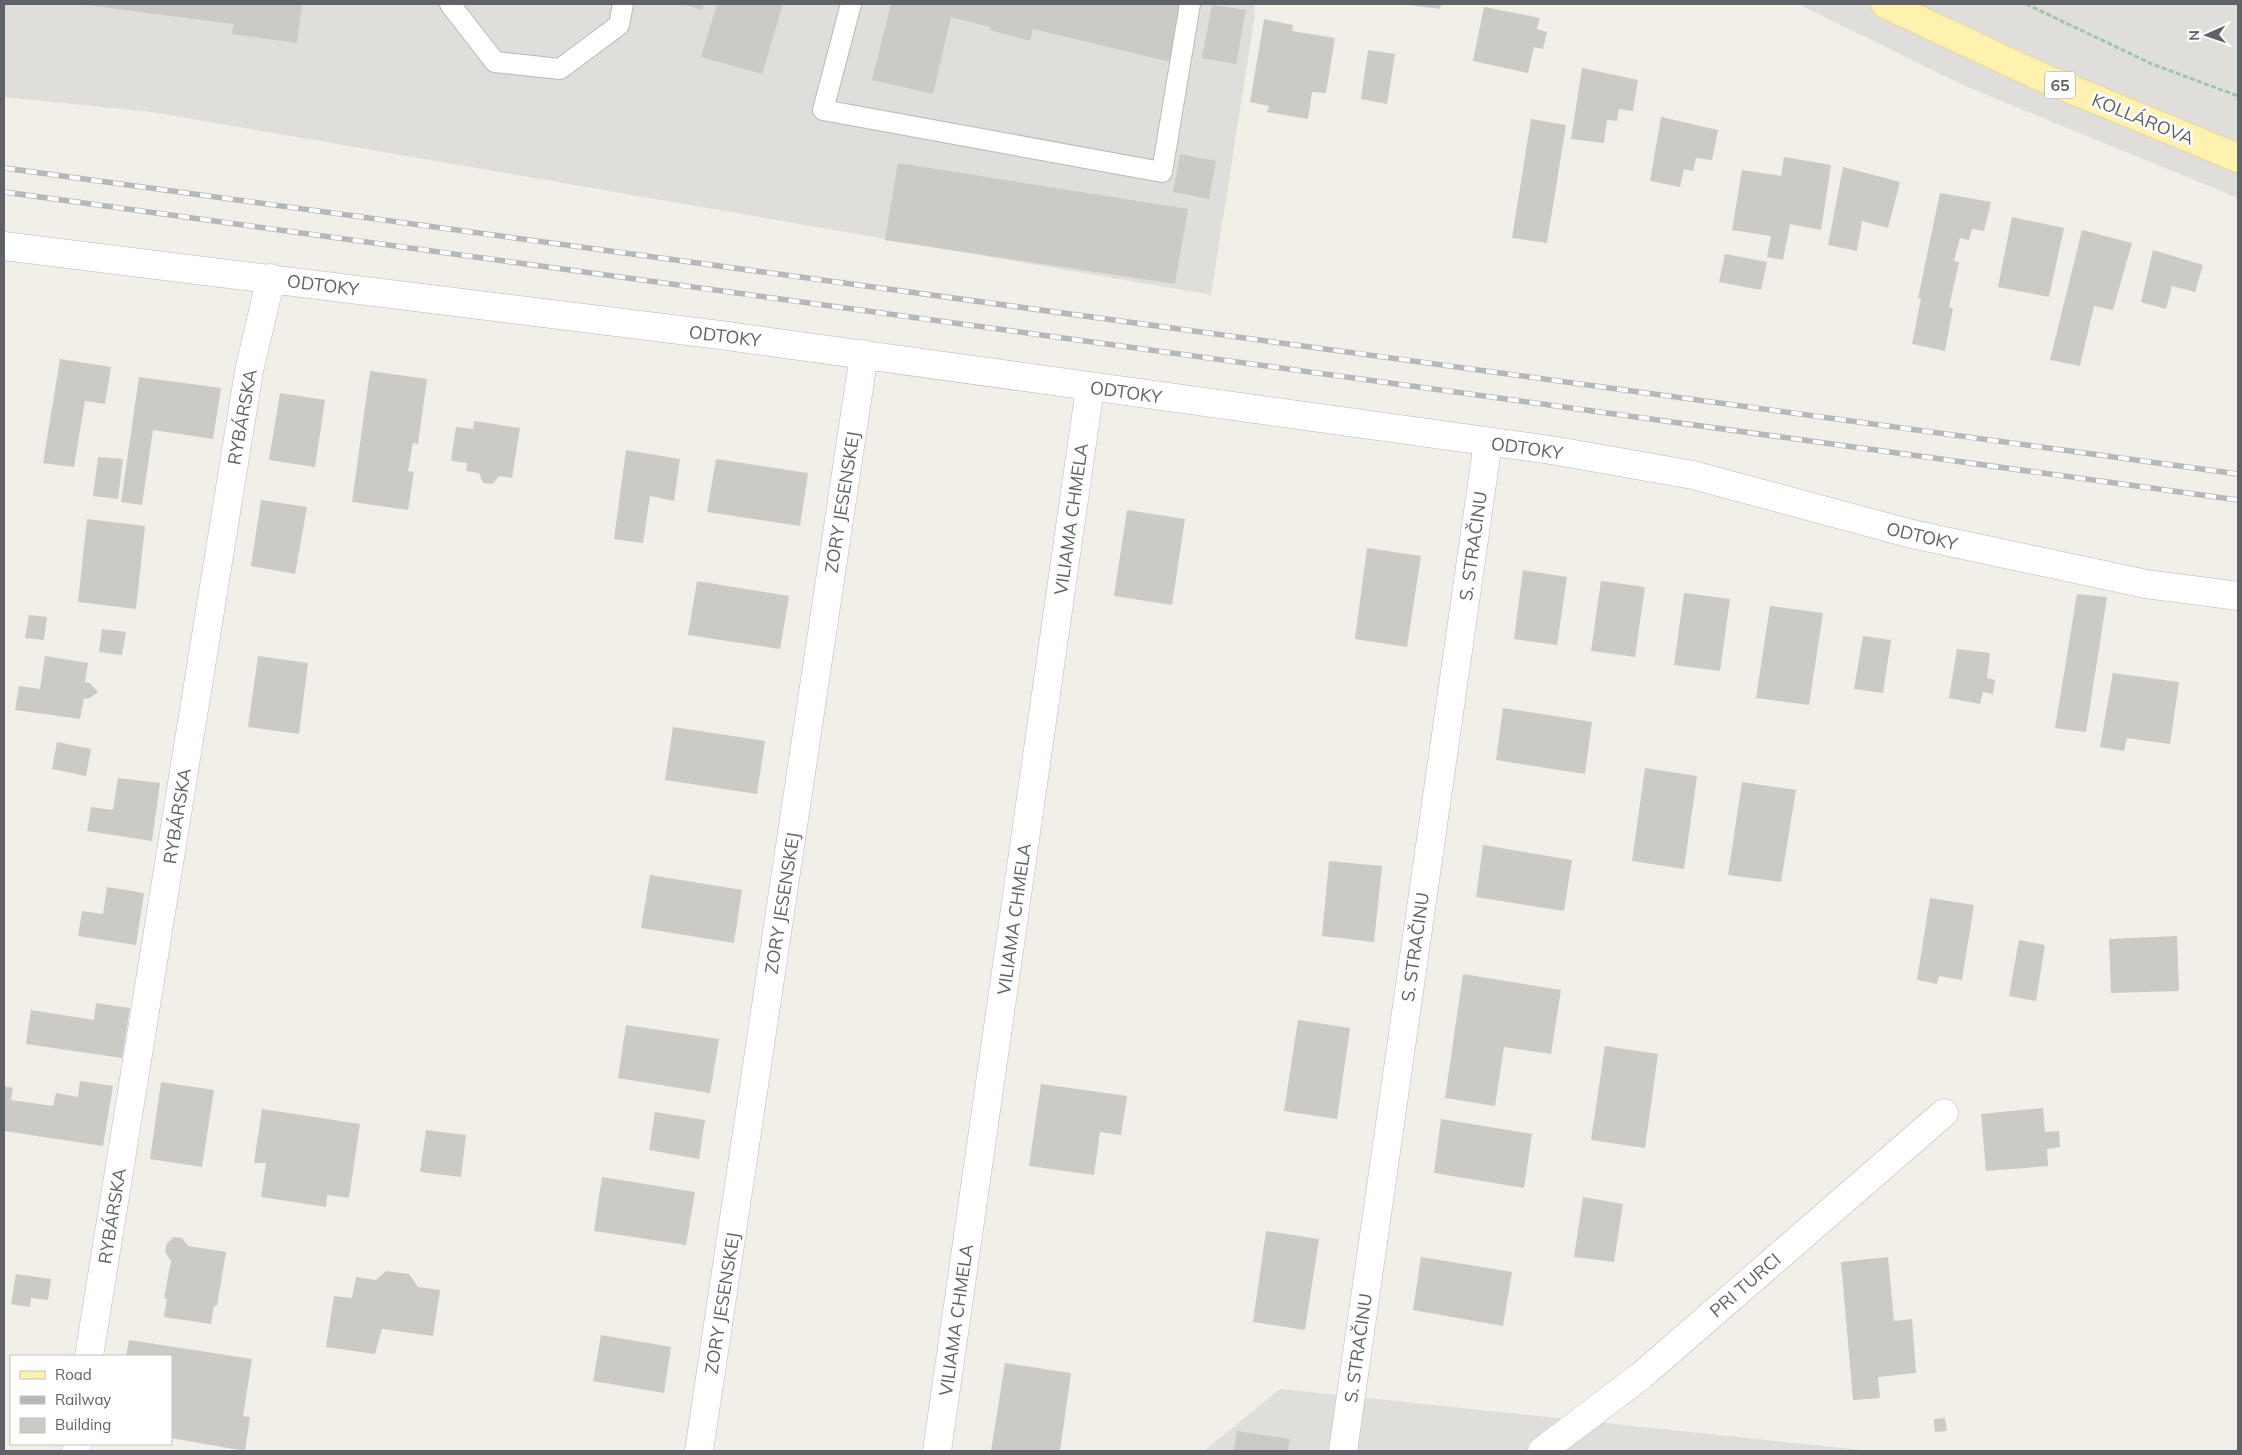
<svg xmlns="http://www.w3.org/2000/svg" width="2242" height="1455" font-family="Mulish,sans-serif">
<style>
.industrial{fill:#e0deda}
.building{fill:#cccac5}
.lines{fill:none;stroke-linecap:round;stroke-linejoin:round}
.service-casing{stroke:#b5b8bc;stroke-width:22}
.minor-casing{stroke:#b5b8bc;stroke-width:29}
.primary-casing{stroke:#f2c960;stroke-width:29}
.path{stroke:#9cc7a9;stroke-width:3;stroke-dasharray:5 2.5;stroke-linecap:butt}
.service{stroke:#fff;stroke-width:20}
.minor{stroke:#fff;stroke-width:28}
.primary{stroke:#fff2af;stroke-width:28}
.rail-casing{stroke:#b6b7b8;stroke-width:5.5}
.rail{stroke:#fff;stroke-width:4;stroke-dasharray:11;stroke-linecap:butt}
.labels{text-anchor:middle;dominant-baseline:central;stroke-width:5;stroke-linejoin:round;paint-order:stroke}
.shield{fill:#fff;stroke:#8f9295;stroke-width:1}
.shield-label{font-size:16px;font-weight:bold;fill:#5f6368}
.street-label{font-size:18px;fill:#5f6368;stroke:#fff}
</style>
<rect width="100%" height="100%" fill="#f1efe8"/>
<!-- industrial -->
<g class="industrial">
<path d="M4,4H1254L1255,14L1211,295L152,112L4,97Z"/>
<path d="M1798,4H2238V198L1965,86Z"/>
<path d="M1280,1389L1871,1451H1204Z"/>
</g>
<!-- building -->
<g class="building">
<path d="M78,4H302L297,43L232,34L233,24Z"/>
<path d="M682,4H704L702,10Z"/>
<path d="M717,4H783L762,74L701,57Z"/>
<path d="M891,4H1186L1171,62L1033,29L1030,41L990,30V27L951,17L933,94L872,80Z"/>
<path d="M1401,4H1441L1440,9Z"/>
<path d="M1212,5L1246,10L1236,64L1202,58Z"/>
<path d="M1484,7L1540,18L1537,29L1547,32L1543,49L1534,47L1528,73L1473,61Z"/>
<path d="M1264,19L1293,25L1292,31L1335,38L1326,93L1312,92L1308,119L1267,112L1269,106L1250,102Z"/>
<path d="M1368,50L1395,54L1387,104L1361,99Z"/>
<path d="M1582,68L1638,80L1633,111L1619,109L1617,121L1607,120L1604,143L1571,139Z"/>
<path d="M1661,117L1718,130L1712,160L1696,158L1693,171L1684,169L1680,187L1650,181Z"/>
<path d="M1531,119L1566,125L1547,243L1512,238Z"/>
<path d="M1180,154L1216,161L1209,199L1173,192Z"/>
<path d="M1784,157L1831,165L1821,230L1790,224L1783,260L1767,257L1771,236L1732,230L1742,170L1781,176Z"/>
<path d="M898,163L1188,209L1175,284L885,240Z"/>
<path d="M1843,167L1900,182L1888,228L1862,221L1857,251L1828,245Z"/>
<path d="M1940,193L1991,202L1984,231L1972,229L1969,240L1960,238L1954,261L1959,262L1949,307L1953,308L1945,351L1912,344L1921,299L1918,298Z"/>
<path d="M2012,217L2064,228L2049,297L1998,287Z"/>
<path d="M2082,230L2132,243L2113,310L2094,306L2080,366L2050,360Z"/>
<path d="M2153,250L2203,265L2195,292L2172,286L2166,309L2141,302Z"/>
<path d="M1725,254L1767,262L1761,290L1719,282Z"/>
<path d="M60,359L111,367L105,404L85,401L74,467L43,463Z"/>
<path d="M370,371L427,379L418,444L413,443L408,471L414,472L408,510L352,502Z"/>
<path d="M139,377L221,388L213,439L153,430L142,505L121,502Z"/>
<path d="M280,393L325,400L315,467L269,460Z"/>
<path d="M474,421L520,428L512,478L499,476L493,484L483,483L479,473L466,471L467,463L451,461L456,427L473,429Z"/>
<path d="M626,450L680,459L674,501L650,496L643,543L614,539Z"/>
<path d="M98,457L123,459L118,499L93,496Z"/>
<path d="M716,459L808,473L800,526L707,512Z"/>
<path d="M261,500L307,507L295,574L251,566Z"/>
<path d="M1127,510L1185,519L1172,605L1114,596Z"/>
<path d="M87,519L145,526L136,609L78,602Z"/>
<path d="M1367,548L1421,556L1407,647L1355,639Z"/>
<path d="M1523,570L1567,577L1557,645L1514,639Z"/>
<path d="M697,581L789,596L780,649L688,635Z"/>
<path d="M1601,581L1645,587L1635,657L1591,651Z"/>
<path d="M1684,593L1730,599L1720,671L1674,665Z"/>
<path d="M2077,594L2107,597L2086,732L2055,728Z"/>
<path d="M1770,606L1823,613L1809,705L1756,698Z"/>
<path d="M29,615L47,617L44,640L25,638Z"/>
<path d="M102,629L126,632L122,655L99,652Z"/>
<path d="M1863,636L1891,640L1883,693L1854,689Z"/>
<path d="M1957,649L1990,653L1987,678L1995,680L1993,694L1983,692L1980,704L1949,698Z"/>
<path d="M45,656L88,663L85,682L90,683L98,692L88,699L84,698L80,719L15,710L19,686L40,689Z"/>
<path d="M258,656L308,663L299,734L248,727Z"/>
<path d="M2113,673L2179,682L2170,744L2127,738L2124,751L2100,747Z"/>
<path d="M1503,708L1592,722L1585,774L1496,760Z"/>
<path d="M673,727L765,741L757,794L665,780Z"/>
<path d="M57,742L91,749L86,776L52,769Z"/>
<path d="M1645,768L1697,776L1684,869L1632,861Z"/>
<path d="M118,778L160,783L152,841L87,831L91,807L113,810Z"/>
<path d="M1742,782L1796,790L1781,882L1728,875Z"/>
<path d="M1483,845L1572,860L1564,911L1476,897Z"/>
<path d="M1329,861L1382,866L1374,942L1322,936Z"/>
<path d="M650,875L742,890L734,943L641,928Z"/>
<path d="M107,887L144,893L136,945L78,936L82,911L103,914Z"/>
<path d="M1930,898L1974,905L1962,980L1939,976L1937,984L1917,980Z"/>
<path d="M2177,936L2179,991L2111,993L2109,939Z"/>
<path d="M2019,940L2045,945L2036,1001L2009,996Z"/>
<path d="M1463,974L1561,990L1551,1054L1504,1047L1495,1106L1445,1098Z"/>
<path d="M96,1003L130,1008L122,1058L26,1044L31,1010L94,1020Z"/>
<path d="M1298,1020L1350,1028L1337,1119L1284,1111Z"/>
<path d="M626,1025L719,1039L710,1093L618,1078Z"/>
<path d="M1605,1046L1658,1054L1645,1148L1591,1140Z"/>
<path d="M80,1081L113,1086L103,1146L4,1131V1086L13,1088L11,1100L53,1106L56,1093L78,1097Z"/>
<path d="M161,1082L214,1090L202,1167L150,1159Z"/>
<path d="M1041,1084L1127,1096L1121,1135L1100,1132L1094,1175L1029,1166Z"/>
<path d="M2043,1108L2045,1132L2059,1131L2060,1147L2047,1149L2048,1166L1986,1171L1981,1114Z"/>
<path d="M262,1109L360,1124L349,1198L327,1195L326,1207L261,1197L266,1163H254Z"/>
<path d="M655,1112L705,1120L699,1159L649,1150Z"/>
<path d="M1441,1119L1532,1134L1524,1188L1434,1173Z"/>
<path d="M426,1130L466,1135L461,1177L420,1172Z"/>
<path d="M602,1177L695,1192L686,1245L594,1231Z"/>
<path d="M1583,1197L1623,1204L1614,1262L1574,1257Z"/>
<path d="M1266,1231L1319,1239L1305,1330L1253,1322Z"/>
<path d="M174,1237L182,1238L188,1246L226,1252L217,1306H214L211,1324L164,1317L167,1299L164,1298L171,1261L165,1252L167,1243Z"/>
<path d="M1421,1257L1512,1272L1503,1326L1413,1310Z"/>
<path d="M1888,1257L1894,1321L1912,1319L1916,1373L1878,1377L1880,1398L1853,1400L1841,1262Z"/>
<path d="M386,1271L409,1274L418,1287L440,1290L433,1336L382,1329L375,1354L326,1347L334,1296L352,1298L356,1277L376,1280Z"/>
<path d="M16,1274L51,1279L48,1300L31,1298L30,1307L11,1304Z"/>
<path d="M601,1335L671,1347L664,1393L593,1381Z"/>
<path d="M129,1340L252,1359L243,1416L250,1417L245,1451L171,1438V1356H126Z"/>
<path d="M1005,1363L1071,1373L1060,1451H991Z"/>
<path d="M1945,1418L1947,1431L1935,1432L1934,1419Z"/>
<path d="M1237,1431L1290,1439L1288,1451H1234Z"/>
</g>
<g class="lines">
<!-- service casing -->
<g class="service-casing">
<g id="service">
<path d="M450,4L495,62L560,69L619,25L623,4"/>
<path d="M851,4L823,110L1162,172L1190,4"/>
</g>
</g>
<!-- minor casing -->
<g class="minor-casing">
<g id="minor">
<path d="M4,246L720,335L1551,450L1693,475L1912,534L2146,584L2238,596"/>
<path d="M89,1356L249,371L271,278"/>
<path d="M76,1451L77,1444"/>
<path d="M699,1451L864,354"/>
<path d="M937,1451L1090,388"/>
<path d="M1343,1451L1488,442"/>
<path d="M1542,1451L1642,1375L1944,1113"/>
</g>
</g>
<!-- primary casing -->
<g class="primary-casing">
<path id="primary" d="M1885,4L2039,76L2238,158"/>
</g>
<!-- path -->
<path class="path" d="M2026,4L2152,64L2238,96"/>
<!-- service -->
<use href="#service" class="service"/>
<!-- minor -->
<use href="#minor" class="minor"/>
<!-- primary -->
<use href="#primary" class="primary"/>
<!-- rail casing -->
<g class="rail-casing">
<g id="rail">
<path d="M4,168L2238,474"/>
<path d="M4,192L2238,500"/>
</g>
</g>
<!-- rail -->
<use href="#rail" class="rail"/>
</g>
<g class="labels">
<!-- shield labels -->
<rect class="shield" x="2045" y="71.5" width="30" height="27" rx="4"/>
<g class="shield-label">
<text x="2060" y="85">65</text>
</g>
<!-- street labels -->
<g class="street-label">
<text transform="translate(2143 119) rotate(22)">KOLLÁROVA</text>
<text transform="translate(323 285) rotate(7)">ODTOKY</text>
<text transform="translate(725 336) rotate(7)">ODTOKY</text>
<text transform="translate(1126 392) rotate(8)">ODTOKY</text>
<text transform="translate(242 417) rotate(-80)">RYBÁRSKA</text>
<text transform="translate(1527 448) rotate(8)">ODTOKY</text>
<text transform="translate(842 502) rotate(-81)">ZORY JESENSKEJ</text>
<text transform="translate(1071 519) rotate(-82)">VILIAMA CHMELA</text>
<text transform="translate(1922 536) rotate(13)">ODTOKY</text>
<text transform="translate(1473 546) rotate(-82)">S. STRAČINU</text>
<text transform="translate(177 816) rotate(-81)">RYBÁRSKA</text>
<text transform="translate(782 903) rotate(-81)">ZORY JESENSKEJ</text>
<text transform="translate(1014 919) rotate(-82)">VILIAMA CHMELA</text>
<text transform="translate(1415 947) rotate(-82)">S. STRAČINU</text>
<text transform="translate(112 1216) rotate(-81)">RYBÁRSKA</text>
<text transform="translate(1745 1285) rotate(-41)">PRI TURCI</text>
<text transform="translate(722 1303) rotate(-81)">ZORY JESENSKEJ</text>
<text transform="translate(956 1320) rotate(-82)">VILIAMA CHMELA</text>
<text transform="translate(1358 1348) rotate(-82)">S. STRAČINU</text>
</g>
</g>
<!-- border -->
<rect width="2242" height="1455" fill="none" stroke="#5f6368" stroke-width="10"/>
<!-- legend -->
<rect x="10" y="1355" width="162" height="90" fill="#ffffff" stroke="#bfc1c3"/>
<rect x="20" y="1371" width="25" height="8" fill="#fff2af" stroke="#bfc1c3"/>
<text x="55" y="1380" font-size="15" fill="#5f6368">Road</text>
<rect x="20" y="1396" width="25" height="8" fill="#b6b7b8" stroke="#bfc1c3"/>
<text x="55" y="1405" font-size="15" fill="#5f6368">Railway</text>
<rect x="20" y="1418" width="25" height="15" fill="#cccac5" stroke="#bfc1c3"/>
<text x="55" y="1430" font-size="15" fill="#5f6368">Building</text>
<!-- north arrow -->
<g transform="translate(2207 35) rotate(268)" stroke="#ffffff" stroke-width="4" paint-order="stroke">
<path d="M0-4L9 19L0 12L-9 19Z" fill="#5f6368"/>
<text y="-8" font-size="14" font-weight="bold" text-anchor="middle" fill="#5f6368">N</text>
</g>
</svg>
